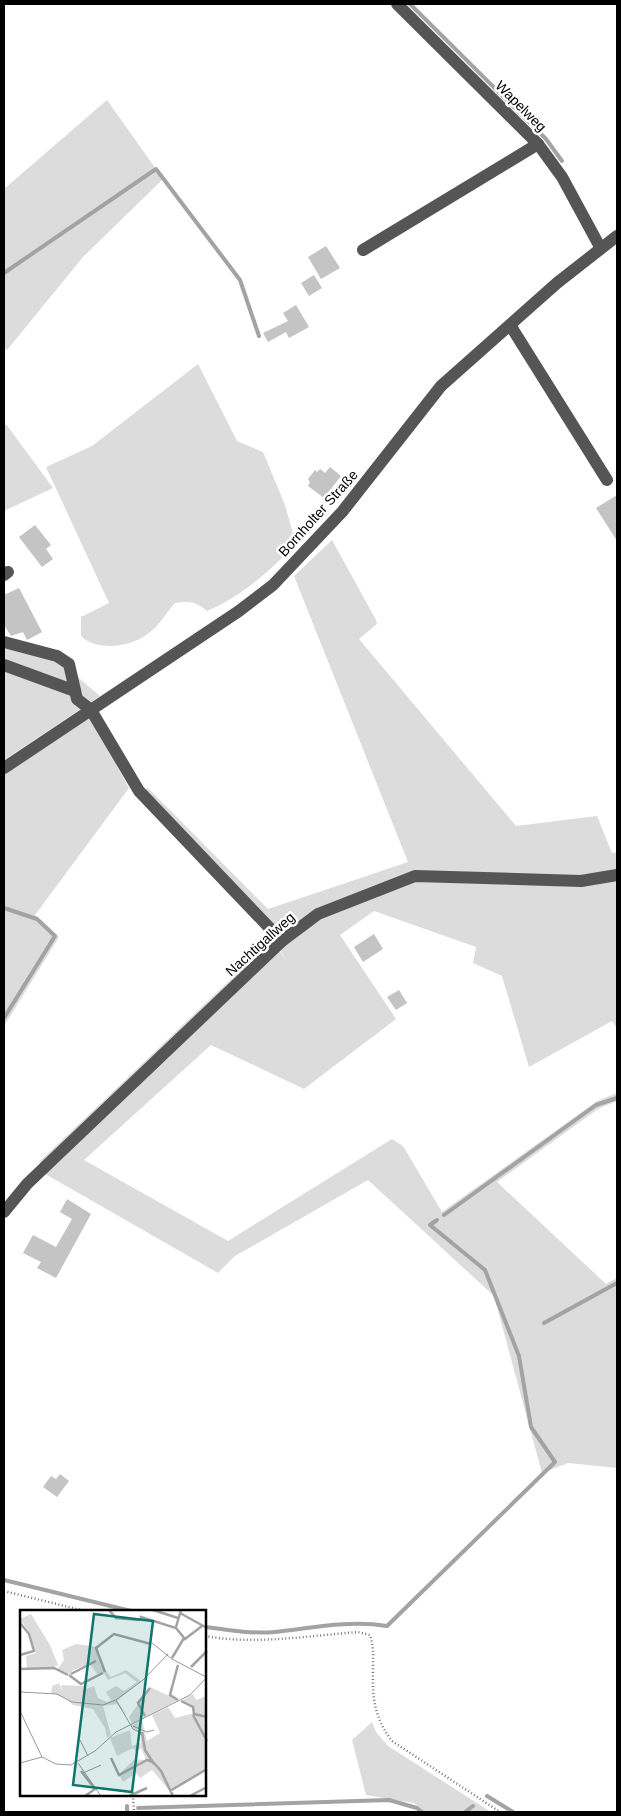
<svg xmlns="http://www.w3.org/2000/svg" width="621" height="1816" font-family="Helvetica,sans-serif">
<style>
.green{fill:#dcdcdc}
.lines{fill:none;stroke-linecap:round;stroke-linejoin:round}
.stream{stroke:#a3a3a3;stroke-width:4}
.building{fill:#c4c4c4}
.path{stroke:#777;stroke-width:2.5;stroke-dasharray:1 2.5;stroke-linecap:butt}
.minor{stroke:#555;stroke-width:12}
.labels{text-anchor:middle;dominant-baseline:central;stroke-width:5;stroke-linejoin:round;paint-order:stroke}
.street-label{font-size:14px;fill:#000;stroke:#fff}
.inset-river{fill:none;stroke:#a3a3a3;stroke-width:2.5}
.inset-road{fill:none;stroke:#999;stroke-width:1}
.view{fill:#0f766e;fill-opacity:0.15;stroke:#0f766e;stroke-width:2.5}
.inset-edge{fill:none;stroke:#000;stroke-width:2.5}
</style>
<rect width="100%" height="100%" fill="#fff"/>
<!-- green -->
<g class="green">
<path d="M107,100L163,179L83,257L7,350L4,348V189Z"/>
<path d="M198,364L237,441L263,452L285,505L296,544C269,571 243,596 207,611C196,601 189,601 175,603C166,613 159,626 149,633C132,647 97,652 81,636V617L109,603L46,467L92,446Z"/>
<path d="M6,424L53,488L4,511V429Z"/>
<path d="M332,540L376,620L377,624L359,639L516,826L597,816L612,853L617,852V1028L612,1021L529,1067L502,976L473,963L476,947L374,911L340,935L396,1019L304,1089L211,1045L84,1160L228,1241L392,1139L403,1146L442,1212L597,1101L617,1093V1101L598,1109L497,1182L606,1284L617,1278V1468L568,1463L542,1473L494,1296L368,1180L235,1256L218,1273L47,1175L39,1162L272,940L286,960L279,948L287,941L142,790L148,788L268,909L408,862L294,576Z"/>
<path d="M4,648L56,659L100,696L4,760Z"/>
<path d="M90,717L129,788L35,915L59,937L4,1026V774Z"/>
<path d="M372,1722L376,1732L388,1746L491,1812H425L414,1803L366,1795L352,1740Z"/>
</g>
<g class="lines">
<!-- stream -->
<g class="stream">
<path d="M410,4L546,139L562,161"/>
<path d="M4,273L156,169L240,280L259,336"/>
<path d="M4,908L37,919L55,936L4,1018"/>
<path d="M444,1215L596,1105L617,1098"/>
<path d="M544,1323L617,1283"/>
<path d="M4,1580L131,1611"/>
<path d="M205,1627C227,1630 252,1634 275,1632C312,1628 349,1620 387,1626L555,1462L531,1427L519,1356L485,1270L430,1225L437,1220"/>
<path d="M487,1796L513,1812"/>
<path d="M138,1808L389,1800L417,1808L422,1812"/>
<path d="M127,1812V1806"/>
<path d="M465,1812L473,1806"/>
</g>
</g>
<!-- building -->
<g class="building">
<path d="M326,246L340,268L321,279L308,257Z"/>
<path d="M314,275L322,288L309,296L301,283Z"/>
<path d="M296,305L309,327L289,338L286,332L268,342L263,333L288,321L283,313Z"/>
<path d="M330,467L341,476L324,498L308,486L310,482L308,479L315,470L317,472L320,469L325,473Z"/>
<path d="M617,495V541L596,508Z"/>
<path d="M35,525L51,545L46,549L53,559L42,567L19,537Z"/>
<path d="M19,588L42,632L27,640L23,632L11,636L4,625V595Z"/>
<path d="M374,934L383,949L363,962L354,947Z"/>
<path d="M399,990L407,1003L396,1010L387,997Z"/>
<path d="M67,1199L91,1214L56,1278L37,1268L41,1262L23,1253L33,1235L56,1247L72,1219L60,1212Z"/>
<path d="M60,1474L69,1481L57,1497L43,1487L51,1476L56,1479Z"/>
</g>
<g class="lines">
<!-- path -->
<g class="path">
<path d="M4,1591L85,1611"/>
<path d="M205,1636C255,1645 307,1636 358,1632L370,1635C374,1647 373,1658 373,1670C372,1698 375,1719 392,1741L500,1812"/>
<path d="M133,1795L134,1812"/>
</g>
<!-- minor -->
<g class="minor">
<path d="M397,4L538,144L562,177L600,247"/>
<path d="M363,250L538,144"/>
<path d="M510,325L607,480"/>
<path d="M4,575L8,572"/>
<path d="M4,642L57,656L69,664L77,699L91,710L139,791L282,941"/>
<path d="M4,665L75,691"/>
<path d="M4,768L239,611L273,585L342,512L441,386L557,283L617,236"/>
<path d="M4,1212L27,1184L282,941L318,914L415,876L581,881L617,875"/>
</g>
</g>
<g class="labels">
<!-- street labels -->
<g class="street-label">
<text transform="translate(521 106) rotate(45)">Wapelweg</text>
<text transform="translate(318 513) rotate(-48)">Bornholter Straße</text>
<text transform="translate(260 944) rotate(-42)">Nachtigallweg</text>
</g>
</g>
<!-- overview -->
<g transform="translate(20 1610)">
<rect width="186" height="186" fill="#fff"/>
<path d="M11,4L30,35L38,55L34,57L7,59L6,46L16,43L10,24L0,9ZM56,34L78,37L80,54L91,67L106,60L121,71L97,91L108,106L97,94L83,96L91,125L87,128L85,118L73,99L53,95L45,88L31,83L32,76L39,73L42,81L41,75L64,76L66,79L74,76L78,88L87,92L91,90L86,82L96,76L104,81L117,72L105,63L88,70L84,63L68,72L61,74L78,65L70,54L53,60L50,64L37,60L44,50L42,40ZM130,77L158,90L112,114L109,107ZM173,84L176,90L186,86V159L151,180L154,186L132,160L120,168L116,163L103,172L99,164L115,149L125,150V147L121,138L116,142L113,138L97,146L90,128L110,120L112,136L121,133V123L111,116L122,110L127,131L140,123L132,105L148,97L155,108L174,103L175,105L173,97L161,91Z" fill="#dcdcdc"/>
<path class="inset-river" d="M89,0L96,8L120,10M133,0L158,8M160,3L187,18M121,10V7L156,18L165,29L182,16M0,13L9,24L14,41L0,45M156,17L161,0M152,48L164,28M171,57L187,41M0,59L34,58L48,65M85,62L76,38L94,24L131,34M51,64L76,51M49,65L61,74L83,63M158,90L150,85L158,55M161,91L173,97L174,104L187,107M173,105L187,131M125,106L118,93L130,78M122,122L125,140L134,154M91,148L99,165L127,150L133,152L141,161L153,186M61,161L75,179L65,186M150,181L187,159M109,186L127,178M170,186L187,177"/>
<path class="inset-road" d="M132,33L152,49L186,67M0,82L37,84L52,92L83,95L96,90L123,70L148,44M96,90L113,119L121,123L118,128M0,101L22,147L36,154L51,155L75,141L96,122L170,85L187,67M113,116L127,122L134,120M60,130L68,146M0,153L22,147M58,153L81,186M63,163L81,155"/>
<path class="view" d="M74,4L133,11L112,182L53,175Z"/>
<rect width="186" height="186" class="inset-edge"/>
</g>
<!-- border -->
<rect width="621" height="1816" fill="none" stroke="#000000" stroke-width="10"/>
</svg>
